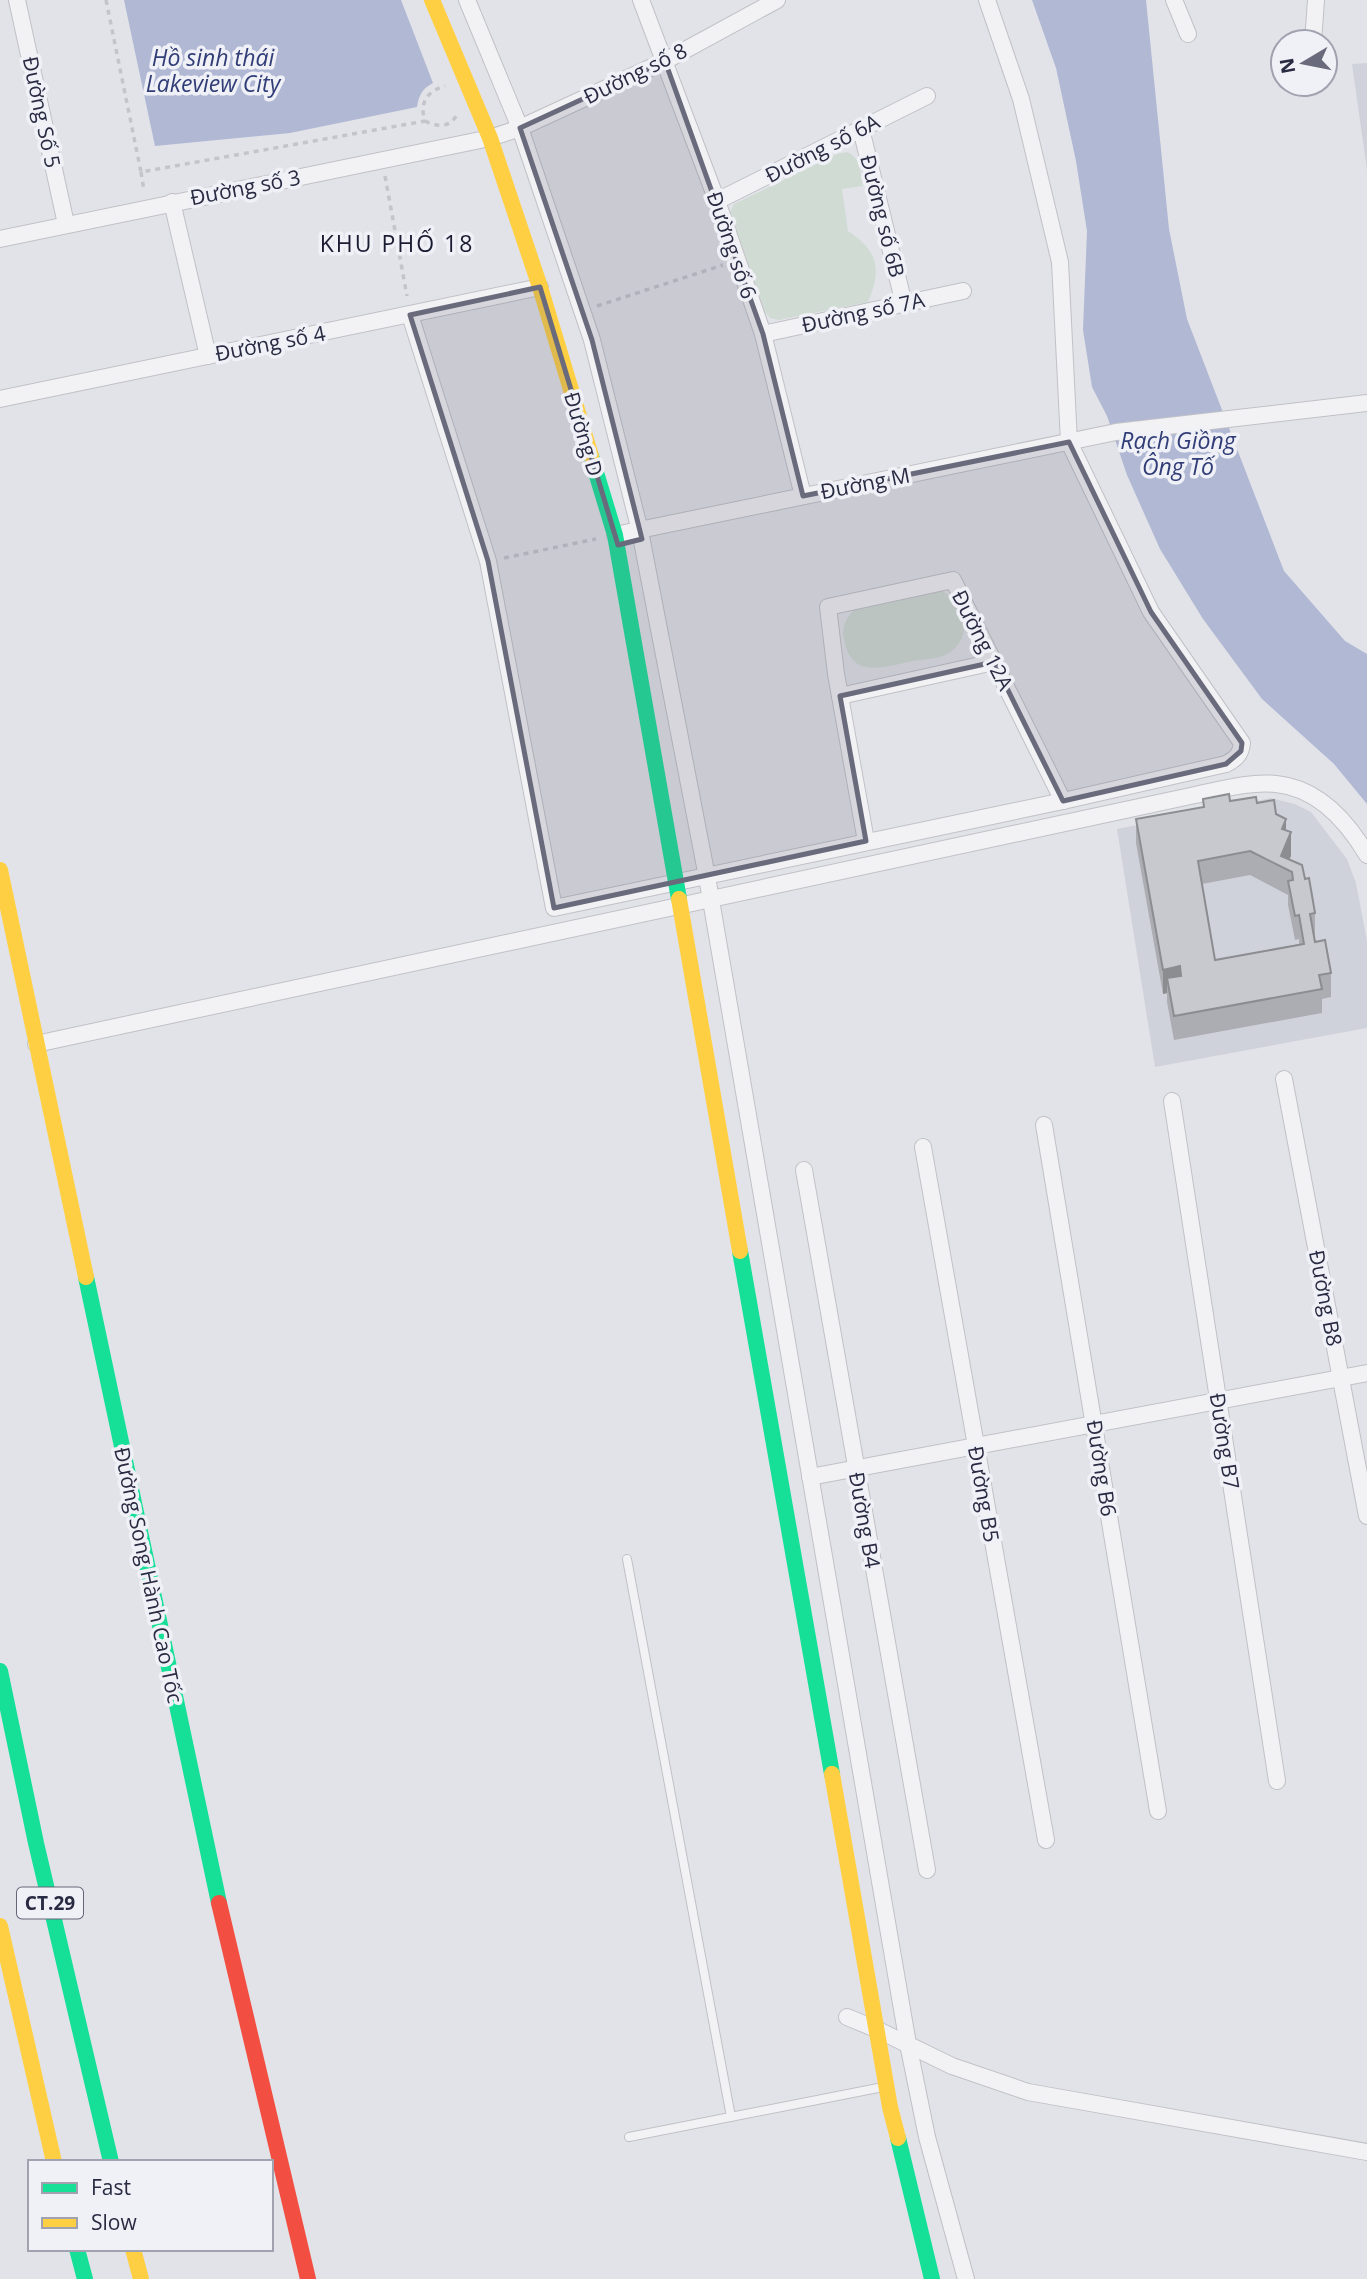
<svg xmlns="http://www.w3.org/2000/svg" width="1367" height="2279" font-family="'Open Sans',sans-serif">
<style>
.built{fill:#d0d2db}
.green{fill:#d0dbd3}
.water{fill:#b0b8d4}
.lines{fill:none;stroke-linecap:round;stroke-linejoin:round}
.lane-casing{stroke:#c0c1c6;stroke-width:10}
.street-casing{stroke:#c0c1c6;stroke-width:18}
.path{stroke:#c4c4cb;stroke-width:3.5;stroke-dasharray:5 5;stroke-linecap:butt}
.lane{stroke:#f2f2f4;stroke-width:8}
.street{stroke:#f2f2f4;stroke-width:16}
.fast{stroke:#16e098;stroke-width:16}
.slow{stroke:#ffcf43;stroke-width:16}
.jam{stroke:#f24e42;stroke-width:16}
.wall{fill:#acadb2;fill-rule:evenodd}
.shaded-wall{fill:#8c8d91}
.building{fill:#c8c9cf;stroke:#8c8d91;stroke-width:2;fill-rule:evenodd}
.marked{fill:#696b7c;fill-opacity:0.2;stroke:#696b7c;stroke-width:5;stroke-linejoin:round}
.labels{text-anchor:middle;dominant-baseline:central;stroke-width:7;stroke-linejoin:round;paint-order:stroke}
.shield{fill:#f0f1f7;stroke:#646678;stroke-width:2}
.shield-label{font-size:19px;font-weight:bold;fill:#282b42}
.street-label{font-size:21px;fill:#282b42;stroke:#f0f1f7}
.water-label{font-size:23px;font-style:italic;fill:#313d77;stroke:#f0f1f7}
.neighbourhood-label{font-size:23px;letter-spacing:2px;fill:#1a1c32;stroke:#f0f1f7}
</style>
<rect width="100%" height="100%" fill="#e2e3e8"/>
<!-- built -->
<g class="built">
<path d="M1367,63V170L1352,64Z"/>
<path d="M1271,798L1295,804L1311,812L1347,859L1356,883L1367,941V1028L1155,1067L1117,829Z"/>
</g>
<!-- green -->
<g class="green">
<path d="M847,152C862,159 860,171 863,186L842,189L848,231C878,251 882,269 868,302L779,320L770,318L765,312L730,212L734,204L837,154Z"/>
<path d="M938,589C964,600 976,635 949,653C940,659 924,659 913,661C884,667 851,680 844,639C841,623 849,613 862,604Z"/>
</g>
<!-- water -->
<g class="water">
<path d="M124,0H401L433,83C422,89 419,95 417,107L290,133L155,146Z"/>
<path d="M1032,0H1146L1169,229L1187,319L1284,571L1345,641L1367,654V804L1334,764L1262,699L1203,619L1160,549L1127,475L1107,416L1092,387L1083,330L1087,231L1076,161L1056,68Z"/>
</g>
<g class="lines">
<!-- lane casing -->
<g class="lane-casing">
<g id="lane">
<path d="M627,1559L731,2117"/>
<path d="M629,2137L883,2087"/>
</g>
</g>
<!-- street casing -->
<g class="street-casing">
<g id="street">
<path d="M17,0L66,224"/>
<path d="M467,0L520,128L592,340L640,531L707,877L908,2044L927,2137L966,2279"/>
<path d="M641,0L717,201L763,334L803,496"/>
<path d="M1174,0L1188,34"/>
<path d="M1313,42L1316,0"/>
<path d="M861,129L904,304"/>
<path d="M717,201L927,96"/>
<path d="M172,202L208,356"/>
<path d="M0,239L490,138L520,128L665,61L777,0"/>
<path d="M410,315L488,561L554,908L1063,801L1226,764C1236,759 1241,754 1242,743L1151,612L1069,442L1060,262L1021,99L987,0"/>
<path d="M763,334L963,291"/>
<path d="M0,399L540,287"/>
<path d="M615,535L1116,432L1367,403"/>
<path d="M840,696L994,662"/>
<path d="M866,841L836,674L828,607L953,580L1063,801"/>
<path d="M36,1044L1195,795C1220,790 1250,781 1276,784C1317,788 1347,821 1367,855"/>
<path d="M1284,1079L1367,1516"/>
<path d="M1172,1101L1277,1781"/>
<path d="M1044,1125L1158,1811"/>
<path d="M923,1147L1046,1840"/>
<path d="M804,1170L927,1870"/>
<path d="M810,1477L1367,1373"/>
<path d="M847,2017L876,2029L952,2066L1028,2092L1367,2152"/>
</g>
</g>
<!-- path -->
<g class="path">
<path d="M106,0L141,172L425,121C419,103 427,91 445,86"/>
<path d="M425,121C439,128 451,127 458,113"/>
<path d="M141,172L144,191"/>
<path d="M385,176L407,296"/>
<path d="M597,306L723,265"/>
<path d="M504,558L596,539"/>
</g>
<!-- lane -->
<use href="#lane" class="lane"/>
<!-- street -->
<use href="#street" class="street"/>
<!-- fast -->
<g class="fast">
<path d="M591,456L615,535L679,899"/>
<path d="M740,1251L832,1774"/>
<path d="M86,1277L219,1903"/>
<path d="M0,1671L36,1843L111,2162"/>
<path d="M898,2138L932,2279"/>
<path d="M77,2249L85,2279"/>
</g>
<!-- slow -->
<g class="slow">
<path d="M432,0L490,138L540,287L591,456"/>
<path d="M0,870L86,1277"/>
<path d="M679,899L740,1251"/>
<path d="M832,1774L890,2107L898,2138"/>
<path d="M0,1926L54,2162"/>
<path d="M133,2249L141,2279"/>
</g>
<!-- jam -->
<path class="jam" d="M219,1903L308,2279"/>
</g>
<!-- wall -->
<path class="wall" d="M1203,799L1257,803L1276,814L1286,831L1291,856L1289,859L1305,879L1315,913V942L1331,973V997L1322,999V1013L1174,1040L1167,1002V993L1163,994L1136,843V819L1203,807ZM1250,875L1288,895V905L1295,940L1299,939V944L1215,960L1202,884Z"/>
<!-- shaded-wall -->
<g class="shaded-wall">
<path d="M1286,819V842L1291,832V856L1285,869L1281,856L1282,829Z"/>
<path d="M1180,966V990L1167,978V993L1163,994V970Z"/>
</g>
<!-- building -->
<path class="building" d="M1229,794L1230,801L1256,797L1257,803L1274,800L1276,814L1286,819L1282,829L1291,832L1281,856L1302,865L1305,879L1309,878L1315,913L1310,914L1315,942L1325,940L1331,973L1319,975L1322,989L1174,1016L1167,978L1181,976L1180,966L1163,970L1136,819L1204,807L1203,799ZM1250,851L1292,872L1293,880L1288,881L1295,916L1299,915L1304,944L1215,960L1198,861Z"/>
<!-- marked area -->
<path class="marked" d="M665,61L763,334L803,496L1069,442L1151,612L1242,743L1241,751L1226,764L1063,801L994,662L840,696L866,841L554,908L488,561L410,315L540,287L618,545L642,539L592,340L520,128Z"/>
<g class="labels">
<!-- shield labels -->
<rect class="shield" x="17" y="1887.5" width="66" height="31" rx="5"/>
<g class="shield-label">
<text x="50" y="1903">CT.29</text>
</g>
<!-- street labels -->
<g class="street-label">
<text transform="translate(635 73) rotate(-26)">Đường số 8</text>
<text transform="translate(42 112) rotate(78)">Đường Số 5</text>
<text transform="translate(822 148) rotate(-27)">Đường số 6A</text>
<text transform="translate(245 187) rotate(-11)">Đường số 3</text>
<text transform="translate(883 216) rotate(76)">Đường số 6B</text>
<text transform="translate(732 245) rotate(71)">Đường số 6</text>
<text transform="translate(863 312) rotate(-12)">Đường số 7A</text>
<text transform="translate(270 343) rotate(-11)">Đường số 4</text>
<text transform="translate(584 434) rotate(73)">Đường D</text>
<text transform="translate(865 483) rotate(-11)">Đường M</text>
<text transform="translate(983 640) rotate(63)">Đường 12A</text>
<text transform="translate(1326 1298) rotate(79)">Đường B8</text>
<text transform="translate(1225 1441) rotate(81)">Đường B7</text>
<text transform="translate(1102 1468) rotate(81)">Đường B6</text>
<text transform="translate(984 1494) rotate(80)">Đường B5</text>
<text transform="translate(865 1520) rotate(80)">Đường B4</text>
<text transform="translate(149 1575) rotate(78)">Đường Song Hành Cao Tốc</text>
</g>
<!-- water labels -->
<g class="water-label">
<text x="213" y="57">Hồ sinh thái<tspan x="213" dy="26">Lakeview City</tspan></text>
<text x="1178" y="440">Rạch Giồng<tspan x="1178" dy="26">Ông Tố</tspan></text>
</g>
<!-- neighbourhood labels -->
<g class="neighbourhood-label">
<text x="397" y="243">KHU PHỐ 18</text>
</g>
</g>
<!-- legend -->
<rect x="28" y="2160" width="245" height="91" fill="#f0f1f7" stroke="#a0a2af" stroke-width="2"/>
<rect x="42" y="2183" width="35" height="10" fill="#16e098" stroke="#a0a2af" stroke-width="2"/>
<text x="91" y="2195" font-size="21" fill="#282b42">Fast</text>
<rect x="42" y="2218" width="35" height="10" fill="#ffcf43" stroke="#a0a2af" stroke-width="2"/>
<text x="91" y="2230" font-size="21" fill="#282b42">Slow</text>
<!-- north arrow -->
<g transform="translate(1304 63) rotate(260)"><circle r="33" fill="#f0f1f7" stroke="#a0a2af" stroke-width="2"/>
<path d="M0-5L12 26L0 18L-12 26Z" fill="#696b7c"/>
<text y="-10" font-size="19" font-weight="bold" text-anchor="middle" fill="#282b42">N</text>
</g>
</svg>
